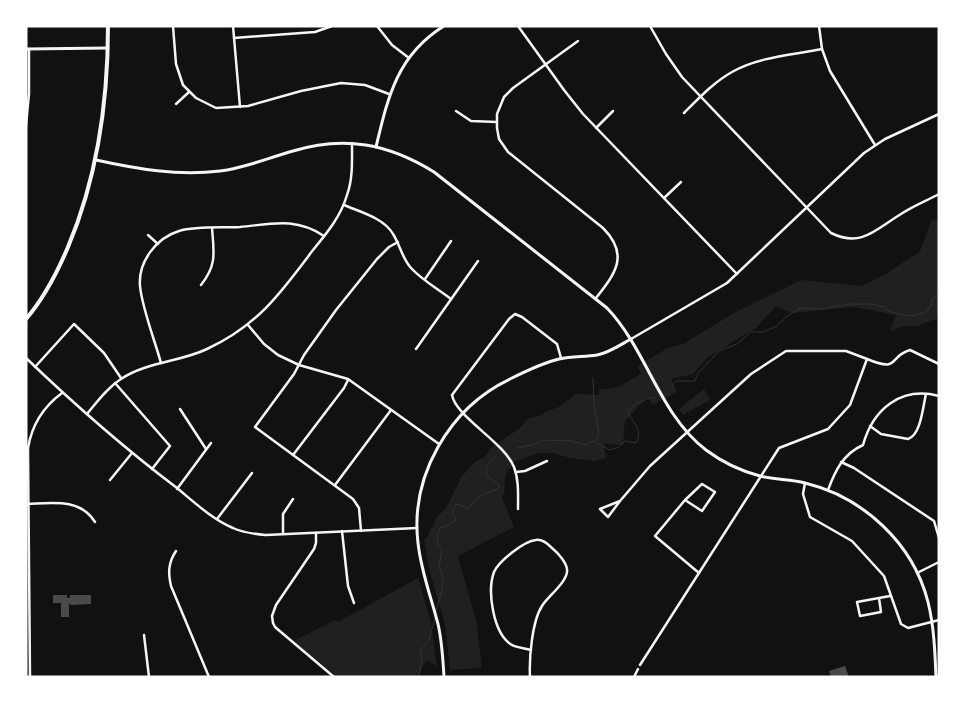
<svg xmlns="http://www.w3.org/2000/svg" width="965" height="703" font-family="Bitter,serif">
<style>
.green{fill:#202020}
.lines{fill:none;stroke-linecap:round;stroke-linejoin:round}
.stream{stroke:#333;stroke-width:1}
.building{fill:#4a4a4a}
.minor{stroke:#f5f5f5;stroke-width:2.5}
.tertiary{stroke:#f5f5f5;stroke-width:3}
.secondary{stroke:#f5f5f5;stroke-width:4}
</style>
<rect width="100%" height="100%" fill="#111"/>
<!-- green -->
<g class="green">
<path d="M932,219L939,222V318L924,323L919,326H904L890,331L896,315L854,307L791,313L776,306L756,328L708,357L693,374L671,379L677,392L653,405L647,397L625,421L623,445L604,444L606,458L594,461L570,458L553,453H539L513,462C512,467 509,469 506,473C503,482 507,490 502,498L514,527L458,556L476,620L482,668L450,670L445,625L430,572L424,540L426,539L437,517L446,508L462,476L476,461L485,457L491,448L520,428L529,418L540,416L547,411L559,407L576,394L599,395V390L618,387L641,374L637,366L668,348L683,344L734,313L801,280L862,286L888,273L920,251Z"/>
<path d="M704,389L710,400L683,415L679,409Z"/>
<path d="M418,578L431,623L437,666L426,660L418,677H337L294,641L335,620L338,622Z"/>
</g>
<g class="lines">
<!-- stream -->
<g class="stream">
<path d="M593,378L594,405L599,433L596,441"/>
<path d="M671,387L676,381H695L698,373L719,351L737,344L751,332H763L777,326L786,317L801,308L820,309L851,304H872L885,307L887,310L894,313L910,316L925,313L931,306L933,298L939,295"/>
<path d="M517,448L535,444L543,440L571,441L586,445L593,441L610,450L619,447L625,441L636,443C643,431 634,423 628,413L634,405L652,397"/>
<path d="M436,611C439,598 448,580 439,568L442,549L438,546L437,536L441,527H445L455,521V517L452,512L455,506L458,504L469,509L474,501L479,497L499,488V485L487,476C485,468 489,461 496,457"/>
<path d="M419,677L422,659L420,651L429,640L435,617"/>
</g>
</g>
<!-- building -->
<g class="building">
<path d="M53,595H67V598H70V595H91V604L71,605L69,603V617H61V603H53Z"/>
<path d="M845,666L849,677H831L829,671Z"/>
</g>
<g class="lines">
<!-- minor -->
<g class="minor">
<path d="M173,26L176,64L183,85L196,98L216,108L248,106L301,91L341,83L365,85L389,94"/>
<path d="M233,26L240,107"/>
<path d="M377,26L392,45L409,58"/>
<path d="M518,26L564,90L583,114L737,274"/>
<path d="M650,26L666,54L682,77L831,233C862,248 876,229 901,214C913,206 926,201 939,194"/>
<path d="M819,26L822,49L830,71L875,145"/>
<path d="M234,38L315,32L332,26"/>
<path d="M578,41L513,88L504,97L497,114V128L499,139L508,152L603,228C630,255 615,274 596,298"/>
<path d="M176,104L189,92"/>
<path d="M456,111L471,121L497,122"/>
<path d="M684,113C699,98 714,82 732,72C758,57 792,55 822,49"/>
<path d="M26,125L29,94V49"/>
<path d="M596,128L613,111"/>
<path d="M664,198L681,182"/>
<path d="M344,205C360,212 384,218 393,234C400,245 402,258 411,268C422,280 438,289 451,299"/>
<path d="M148,235L158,244"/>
<path d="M425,279L451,241"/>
<path d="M201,285C217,265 214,253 212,228"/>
<path d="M248,325L264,344L278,355L299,365L348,379L439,444"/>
<path d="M631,339L727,283L864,153L885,139L939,114"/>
<path d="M416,349L478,261"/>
<path d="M26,358C74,404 124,448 177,488C194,502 212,519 233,528C243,533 255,534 266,535L417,528"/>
<path d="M867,359C901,373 887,357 910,350L939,364"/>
<path d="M161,363C155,341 142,308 140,286C138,262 156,238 179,231C197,226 220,228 240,227C272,224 295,217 324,236"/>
<path d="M35,367L74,324L104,353L121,378"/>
<path d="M115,383L170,446L152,469"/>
<path d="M180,409L206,449"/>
<path d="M87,414C97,402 107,388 121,379C146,362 180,362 207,349C257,326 281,293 313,250C327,233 341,216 347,195C353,179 352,160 352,143"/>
<path d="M870,426L881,434L908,439C921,435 923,406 926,394"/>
<path d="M293,455L344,388L348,380"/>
<path d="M841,462L854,468L934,521L939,538"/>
<path d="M516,472L525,471L547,461"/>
<path d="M110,480L132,453"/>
<path d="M805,483L803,494L810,517L852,541L884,576L901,624L908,628L939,620"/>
<path d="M335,485L391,410"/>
<path d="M177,489L211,443"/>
<path d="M828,490C835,471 843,454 863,445C873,409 901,386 939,396"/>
<path d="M685,500L702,511L715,492L702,484L685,500L655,536L699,573"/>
<path d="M620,501L608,517L600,509L620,501L650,466L751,374L786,351H846L867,359L850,405L828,429L779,448L640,665"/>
<path d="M28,504C52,503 80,498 95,522"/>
<path d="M518,509C518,495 519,480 514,467C504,442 456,417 452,395L509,319L515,314L522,317L557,344L561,358"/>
<path d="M217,519L252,473"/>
<path d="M342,531L348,586L354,603"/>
<path d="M361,531L359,508L353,499L255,427L294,374L304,355L336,310L377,259L389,247L398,242"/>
<path d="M316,533V543L314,549L276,605L272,616L273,623L275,627L334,677"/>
<path d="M283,534V514L293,499"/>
<path d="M176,551C168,563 168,573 171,586L209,677"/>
<path d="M917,573L939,562"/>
<path d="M879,598L857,602L860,616L881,612L879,598L890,596"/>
<path d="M144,635L149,677"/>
<path d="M30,677L28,448C32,424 43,407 62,393"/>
<path d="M530,677C529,659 532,621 542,606C548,596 569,581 567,569C566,562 558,553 552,548C548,544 542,539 536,540C524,541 499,561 494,572C487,591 493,634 512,645C517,648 525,648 531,650"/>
<path d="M634,677L638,669"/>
</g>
<!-- tertiary -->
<g class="tertiary">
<path d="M26,49L108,48"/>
<path d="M376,147C388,97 397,55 444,26"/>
<path d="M96,160C137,169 177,176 220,171C245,168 268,158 293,151C344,135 389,144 434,172L607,308C647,350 659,414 706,450C722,462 741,471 760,476C775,480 791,479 805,483C863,497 913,543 928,602C934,626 935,652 936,677"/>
<path d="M444,677C443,659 442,641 438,624C431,597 421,571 418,543C410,476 449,408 510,379C526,371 542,363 559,359C572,356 584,357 597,355C609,353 620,345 631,339"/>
</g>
<!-- secondary -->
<path class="secondary" d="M26,319C45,297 57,273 68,247C98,176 108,102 108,26"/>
</g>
<!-- border -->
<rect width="965" height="703" fill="none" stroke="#ffffff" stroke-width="55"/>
</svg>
